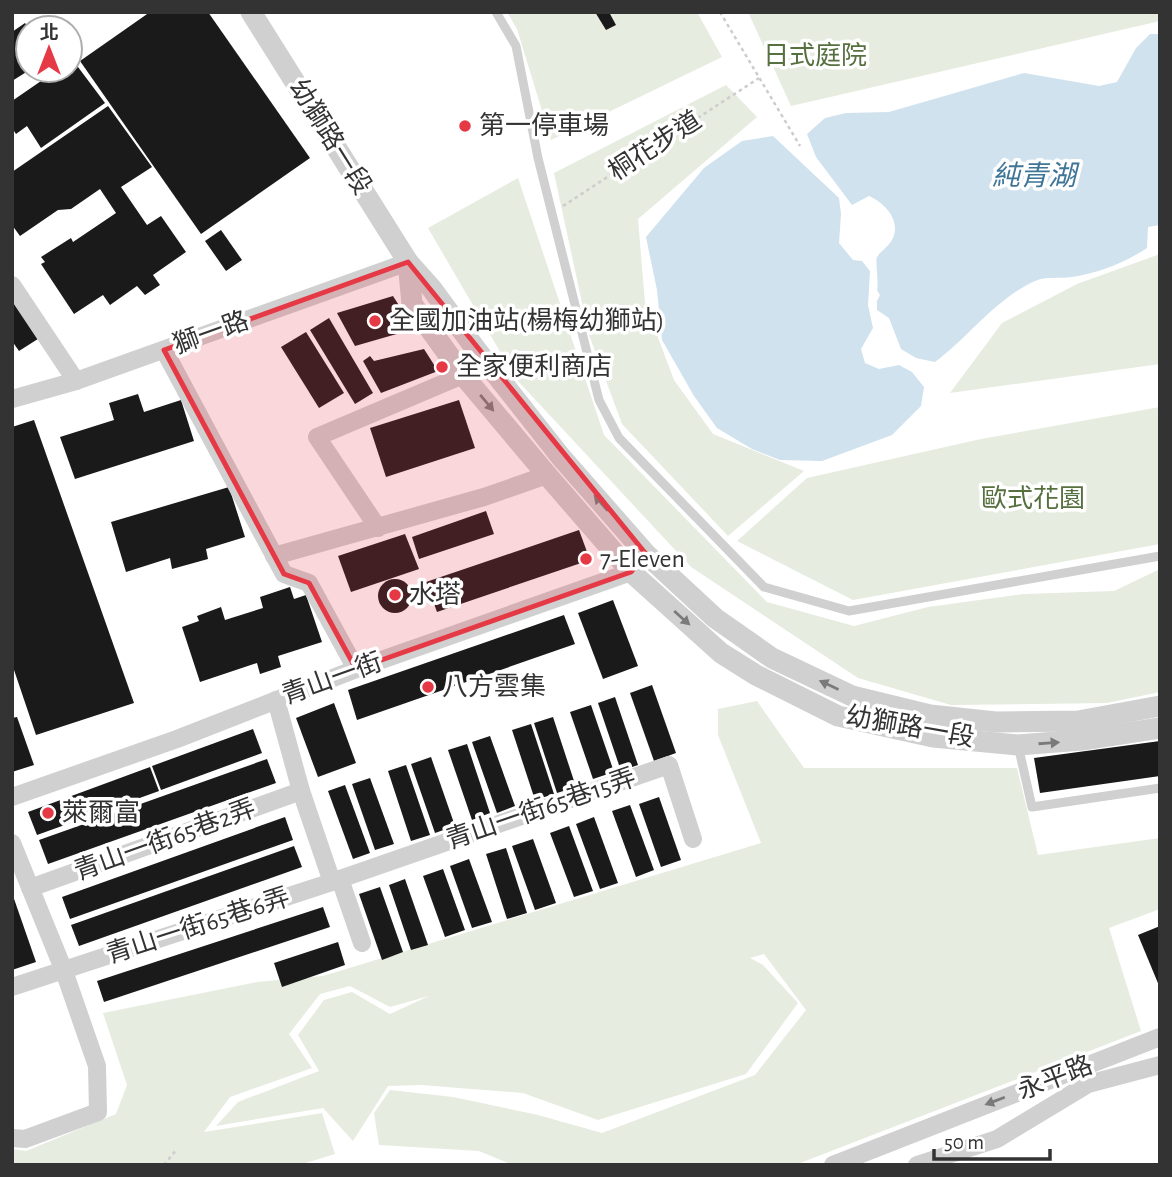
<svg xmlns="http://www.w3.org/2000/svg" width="1172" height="1177" font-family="'Alegreya Sans','Noto Sans TC',sans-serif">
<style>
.green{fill:#e6ecdf}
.water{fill:#cfe2ee}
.building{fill:#1a1a1a}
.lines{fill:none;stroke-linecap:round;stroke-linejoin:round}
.path{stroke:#cdcdcd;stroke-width:2.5;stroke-dasharray:3.5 3.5;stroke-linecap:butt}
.service{stroke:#d0d0d0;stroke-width:9}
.minor{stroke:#d0d0d0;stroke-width:18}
.tertiary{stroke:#d0d0d0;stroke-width:21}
.oneway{fill:#7a7a7a}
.marked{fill:#e63946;fill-opacity:0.2;stroke:#e63946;stroke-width:5;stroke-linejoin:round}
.poi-dot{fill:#e63946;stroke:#fff;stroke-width:2.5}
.labels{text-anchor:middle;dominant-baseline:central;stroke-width:7;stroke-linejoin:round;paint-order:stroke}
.park-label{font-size:26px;fill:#56703f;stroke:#fff}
.poi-label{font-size:26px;fill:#333;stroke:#fff;text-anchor:start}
.street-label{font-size:26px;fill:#333;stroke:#fff}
.water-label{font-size:28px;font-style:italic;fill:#3f7597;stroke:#fff}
</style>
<rect width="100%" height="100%" fill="#fff"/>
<!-- green -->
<g class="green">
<path d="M507,12H697L722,57L551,140L517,29Z"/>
<path d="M748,12H1160V21L791,106Z"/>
<path d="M726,85L757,117L638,219L645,303L674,380L713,434L804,471L728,536L622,424L589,335L554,173Z"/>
<path d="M518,178L604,435L767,602L854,626L928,607L1024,594L1114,591L1160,569V692L1107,703L951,705L858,678L691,567L516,379L428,228Z"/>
<path d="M1160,254V364L950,393L1002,323L1077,284Z"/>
<path d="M1160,407V544L853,600L737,541L807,478L981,439Z"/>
<path d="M757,701L804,768H1017L1038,855L1160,838V909L1109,928L1141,1031L795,1165H513L479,1151L379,1145L374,1113L390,1090L453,1097L538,1115L602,1133L755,1075L806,1010L764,954L750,958L763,965L798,1003L746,1074L598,1120L523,1093L421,1085L388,1086L353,1141L323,1108L216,1126L238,1102L319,1071L298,1035L324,1000L352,992L390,1014L429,996L390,1007L350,986L320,994L289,1034L312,1068L230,1097L204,1132L322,1113L335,1154L299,1165H12V1149L26,1151L116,1114L127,1085L103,1013L257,982L323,976L761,843L718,735V709Z"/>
</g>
<!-- water -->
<g class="water">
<path d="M1150,34H1160V225L1148,227L1147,248C1124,263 1099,273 1072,277C1060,279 1045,276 1035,281C995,299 969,337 935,362L916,358L901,349L889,318L877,310V301L880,295L877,290C879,281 875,260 877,257C881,251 888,247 892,240C902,221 885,203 869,196L852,205L816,157L807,134L825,118L846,113L889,112L1024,73L1099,86L1117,82L1136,48Z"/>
<path d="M773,136L839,198L841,214L839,243L853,260L862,261L870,271L868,305L873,328L861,349L865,363L879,369L899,365L912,372L924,387L921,406L892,435L822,461L780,460L752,449L717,428L694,396L662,340L657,290L646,237L704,168L742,141Z"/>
</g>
<!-- building -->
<g class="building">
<path d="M150,12H208L310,158L201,234L80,61Z"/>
<path d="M595,12H609L616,25L606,30Z"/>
<path d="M25,23L28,27V71L12,81V32Z"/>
<path d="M72,59L105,103L41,148L27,126L16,134L12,128V101L57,70H70V61Z"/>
<path d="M108,106L152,167L121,187L147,225L161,216L186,252L153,275L160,285L145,295L137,286L110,305L103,295L74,314L41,264L45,262L41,257L71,238L73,242L116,213L100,189L71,209L58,210L20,236L12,225V172Z"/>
<path d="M221,230L242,260L226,271L205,241Z"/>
<path d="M393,296L414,329L355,346L337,313Z"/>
<path d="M12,297L41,337L19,351L12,341Z"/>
<path d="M329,318L373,393L355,404L310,330Z"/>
<path d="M306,332L344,393L319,408L281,347Z"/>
<path d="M424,349L438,371L381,393L363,361L370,356L374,361Z"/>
<path d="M138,394L144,412L181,400L194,441L75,479L60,437L114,420L109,403Z"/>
<path d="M459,400L475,448L386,477L370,428Z"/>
<path d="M34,420L134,703L36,735L12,664V427Z"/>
<path d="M229,487L245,537L206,549L208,559L172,569L170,558L126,572L111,522Z"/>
<path d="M486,511L494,534L419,559L412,537Z"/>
<path d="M579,530L590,560L437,612L426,582Z"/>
<path d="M405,534L419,569L351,592L338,556Z"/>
<circle cx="395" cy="596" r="17"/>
<path d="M290,587L294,599L306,595L322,642L278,656L281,667L260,674L257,663L200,682L182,627L199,621L197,616L221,607L225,620L263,608L260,597Z"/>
<path d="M613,600L638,666L603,679L578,613Z"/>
<path d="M564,615L575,644L357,720L348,690Z"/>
<path d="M652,685L676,753L654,761L630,693Z"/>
<path d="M615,697L638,765L621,771L598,703Z"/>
<path d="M334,703L356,763L318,777L296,718Z"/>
<path d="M591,705L614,772L593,779L570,712Z"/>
<path d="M17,717L34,765L12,772V718Z"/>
<path d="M553,717L576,787L557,793L534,723Z"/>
<path d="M531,724L554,794L535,800L512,730Z"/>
<path d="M253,729L262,753L161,790L152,766Z"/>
<path d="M490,736L515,806L497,813L472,742Z"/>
<path d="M1160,741V776L1040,793L1034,758Z"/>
<path d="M467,744L490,813L472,820L448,750Z"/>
<path d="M431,757L455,826L435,833L411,764Z"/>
<path d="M267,759L276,783L48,864L39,840Z"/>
<path d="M406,765L430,835L411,841L388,771Z"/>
<path d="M150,767L159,791L37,835L28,812Z"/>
<path d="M370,778L394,844L375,850L352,784Z"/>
<path d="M345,785L370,853L353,859L328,791Z"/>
<path d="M659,797L681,860L661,867L639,804Z"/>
<path d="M630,805L654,870L636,877L612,811Z"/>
<path d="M285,817L293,840L70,919L62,897Z"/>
<path d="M594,817L618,883L600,889L576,824Z"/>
<path d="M569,826L593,891L574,897L550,833Z"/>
<path d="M533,839L556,903L535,910L512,846Z"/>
<path d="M294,846L302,867L79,946L71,925Z"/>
<path d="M506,848L527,913L507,919L486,854Z"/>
<path d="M469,859L492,922L472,928L450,866Z"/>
<path d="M443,869L465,930L445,937L423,876Z"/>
<path d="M405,879L428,945L411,950L389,885Z"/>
<path d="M380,887L403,952L382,960L359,894Z"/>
<path d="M12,893L36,962L12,970Z"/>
<path d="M323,907L330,927L104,1002L97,981Z"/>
<path d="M1160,926V988L1138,935Z"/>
<path d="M338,942L345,965L282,987L274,963Z"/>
</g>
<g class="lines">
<!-- path -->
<g class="path">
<path d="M720,12L800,146"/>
<path d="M563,206L759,78"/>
<path d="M164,1165L177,1149"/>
</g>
<!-- service -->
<g class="service">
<path d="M496,12L516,46L538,158L599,400L619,438L764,587L849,611L1160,556"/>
<path d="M1018,745L1032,807L1160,788"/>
</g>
<!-- minor -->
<g class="minor">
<path d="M12,285L76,381"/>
<path d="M164,350L284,574L309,583L356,669"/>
<path d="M12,399L76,381L408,262"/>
<path d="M378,528L317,437L463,375"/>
<path d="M274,556L484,497L547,475"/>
<path d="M276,700L301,791L332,882L340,879L362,943"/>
<path d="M12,797L177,739L356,669L631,572L637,564"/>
<path d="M12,843L64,971L97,1066L98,1112L25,1139L12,1138"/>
<path d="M340,879L669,765L693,839"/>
<path d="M30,888L301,791"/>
<path d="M12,987L332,882"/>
<path d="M833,1165L1160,1037"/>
<path d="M917,1165L997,1139L1088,1084L1160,1065"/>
</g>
<!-- tertiary -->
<g class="tertiary">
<path d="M251,12L408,262L432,289L475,348L561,457L646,554L715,618L772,658L852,696L930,715L996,722L1078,721L1160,706"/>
<path d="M408,262L412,304L463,375L547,475L631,572L721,653L756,675L838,716L933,737L1018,745L1082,740L1160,728"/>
</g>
</g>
<!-- one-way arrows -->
<defs><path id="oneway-solid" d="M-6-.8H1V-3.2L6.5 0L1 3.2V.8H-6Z" transform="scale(1.75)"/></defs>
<g class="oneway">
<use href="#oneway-solid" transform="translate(487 403) rotate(50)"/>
<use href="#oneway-solid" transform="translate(601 503) rotate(-131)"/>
<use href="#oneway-solid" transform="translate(682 618) rotate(42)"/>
<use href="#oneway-solid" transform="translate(829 685) rotate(-155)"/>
<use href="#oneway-solid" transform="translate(1049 743) rotate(-4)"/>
<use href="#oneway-solid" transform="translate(995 1101) rotate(159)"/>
</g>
<!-- marked area -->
<path class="marked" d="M408,262L646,554L631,572L356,669L309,583L284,574L164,350Z"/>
<!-- markers -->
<g class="poi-dot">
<circle cx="465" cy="126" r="7"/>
<circle cx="375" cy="321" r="7"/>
<circle cx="442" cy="367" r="7"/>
<circle cx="586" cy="559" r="7"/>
<circle cx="395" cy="595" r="7"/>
<circle cx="428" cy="687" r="7"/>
<circle cx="48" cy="813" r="7"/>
</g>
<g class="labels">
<!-- park labels -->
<g class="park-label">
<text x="815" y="56">日式庭院</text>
<text x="1033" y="499">歐式花園</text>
</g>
<!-- poi labels -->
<g class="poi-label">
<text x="479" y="126">第一停車場</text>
<text x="389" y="321">全國加油站(楊梅幼獅站)</text>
<text x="456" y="367">全家便利商店</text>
<text x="600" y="559">7-Eleven</text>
<text x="409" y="595">水塔</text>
<text x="442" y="687">八方雲集</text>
<text x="62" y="813">萊爾富</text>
</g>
<!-- street labels -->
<g class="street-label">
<text transform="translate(330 137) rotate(58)">幼獅路一段</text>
<text transform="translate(655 146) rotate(-33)">桐花步道</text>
<text transform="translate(211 333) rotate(-20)">獅一路</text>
<text transform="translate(332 679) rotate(-20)">青山一街</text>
<text transform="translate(910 727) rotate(10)">幼獅路一段</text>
<text transform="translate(541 809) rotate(-19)">青山一街65巷15弄</text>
<text transform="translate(165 840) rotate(-20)">青山一街65巷2弄</text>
<text transform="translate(198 926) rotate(-18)">青山一街65巷6弄</text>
<text transform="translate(1055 1078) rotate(-21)">永平路</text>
</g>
<!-- water labels -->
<g class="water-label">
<text x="1034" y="177">純青湖</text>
</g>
</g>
<!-- border -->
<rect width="1172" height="1177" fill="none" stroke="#333333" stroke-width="28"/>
<!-- north arrow -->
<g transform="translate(49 49)"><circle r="33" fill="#ffffff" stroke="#adadad" stroke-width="2"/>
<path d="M0-5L12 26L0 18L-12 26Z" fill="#e63946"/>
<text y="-10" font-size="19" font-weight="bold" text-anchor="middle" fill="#333333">北</text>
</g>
<!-- scale -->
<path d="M934 1149v10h116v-10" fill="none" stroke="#333333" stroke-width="3.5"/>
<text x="944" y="1149" font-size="21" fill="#333333" stroke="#ffffff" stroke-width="5" paint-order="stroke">50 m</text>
</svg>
